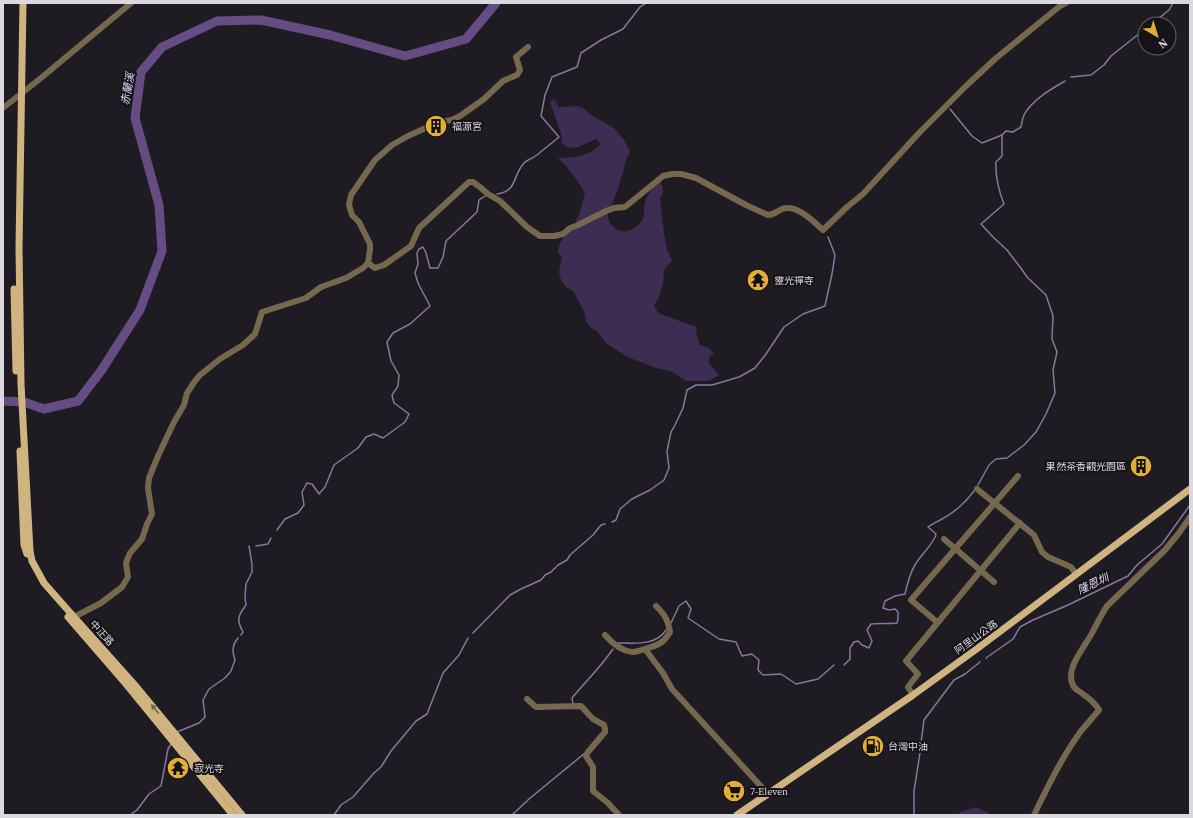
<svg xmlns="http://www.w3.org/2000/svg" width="1193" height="818" font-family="'Source Serif 4','Noto Sans TC',serif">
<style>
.green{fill:#3e2d53}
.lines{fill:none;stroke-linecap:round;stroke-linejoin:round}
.stream{stroke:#88769e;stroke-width:1.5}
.river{stroke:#654c83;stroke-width:9}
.minor{stroke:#75684f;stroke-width:6}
.major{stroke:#cfb480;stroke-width:7}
.oneway{fill:#72644c}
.labels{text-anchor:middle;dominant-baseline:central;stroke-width:4;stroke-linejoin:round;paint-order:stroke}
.poi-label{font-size:10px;fill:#dbd9dd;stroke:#151318;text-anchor:start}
.street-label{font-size:10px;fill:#dbd9dd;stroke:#151318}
.water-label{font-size:11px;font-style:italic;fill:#e0d2f4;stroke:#151318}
</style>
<rect width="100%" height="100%" fill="#1e1c22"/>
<!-- green -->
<g class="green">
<path d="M554,99L559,108L562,107L577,106L583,108L591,115L614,128L625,141L630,152L627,157C623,171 620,185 614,199C612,205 608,209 608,216C607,222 615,230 621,231C628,233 635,228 640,223C646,217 643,210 645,203C647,194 654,186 660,179L662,185L663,192L660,199L664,233L667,250L672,260L664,270L663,284L659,297L654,305L658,313L696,327L697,337L700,345L709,348L714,354L709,357V363L719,375L709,381H686L671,371L656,368L628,357L607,344L597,331L591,328L586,321L584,311L573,291L566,287L561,280L559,272L562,257L558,253C559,238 568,235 576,224V220L579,215L585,193C577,180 569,168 558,158L576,157L591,152L601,144L596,139L578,147L569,148L562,143L561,133L550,102Z"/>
<path d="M976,807L990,814L991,815H958L960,812Z"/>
</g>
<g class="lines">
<!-- stream -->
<g class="stream">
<path d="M1152,24L1169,10L1173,3"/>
<path d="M1071,77L1091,75L1104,65L1111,56L1145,29"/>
<path d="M950,109L972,136L982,143L1002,135"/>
<path d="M497,194C518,191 512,176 524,163C527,160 533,158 537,155C544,149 552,143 559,137L541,116L545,95L552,77L577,67L581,53L601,40L623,29L640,7L646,3"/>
<path d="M978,485L989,465L996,459L1007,458L1024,445L1036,432L1046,414L1055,393L1053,370L1057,352L1052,339L1053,316L1046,295L1027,277L1023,271L1007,250L993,237L981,224L1004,204C999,191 995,176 996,162L1002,156V135L1006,131L1013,132L1021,127C1022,123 1022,119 1024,115C1032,100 1051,89 1065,81"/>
<path d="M612,522L616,520L620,509L632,499L650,490L664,480L669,468L667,451L671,432L675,425L683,408L687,390L696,385H712L739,377L755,368L766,354L784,327L803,314L825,306L832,274L835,255L828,237"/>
<path d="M277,530L285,519L298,513L304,505L302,492L307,483L312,484L319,494L325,487L334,465L358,448L366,437L374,434L383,438L405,422L409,414L394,403L392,395L398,386L399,375L391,361L387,342L393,333L410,324L430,306L418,283L415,273L418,264L417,253L419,249L423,247L426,253L430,268H438L443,257L446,241L477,212L479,200L485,196"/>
<path d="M256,546L268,544L271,538"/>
<path d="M671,623L679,606L686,601L691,609L688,618L719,639L736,642L742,656L752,654L759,660L758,670L763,675L781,674L796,684L818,679L834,665"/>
<path d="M473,633L510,595L521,589L541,580L545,575L551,572L558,565L567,560L570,555L593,535L601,525L605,524"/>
<path d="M241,635L243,632C236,619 238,616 246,605L245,597L246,584L252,572V564L249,546"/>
<path d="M618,643C635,643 656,646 666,630"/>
<path d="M986,658L1013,639L1020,627L1033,620L1068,605L1128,576L1137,565L1162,544L1190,505"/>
<path d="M844,665L850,659V648L854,642L858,641L862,645L869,648L872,641L867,630L871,624C880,623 888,624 897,623L898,619V612L895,609L889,610L883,608L885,601L895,596L905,594C907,585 910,573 915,565C920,555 935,543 936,534L928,527C933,523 937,522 942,519C955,512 966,502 974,491"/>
<path d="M573,704L572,698C586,681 600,668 613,649"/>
<path d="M177,732L199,723L205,717L203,700L209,689L225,678L231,671L235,660C232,651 232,645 238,638"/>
<path d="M921,743L924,720L954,680L965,674L980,662"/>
<path d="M130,815L137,810L149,794L161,786L168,749L171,744"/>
<path d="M334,815L341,805L353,797L374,773L381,767L391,751L416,721L427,714L443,673L459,655L468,638"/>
<path d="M512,815L529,799L585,753"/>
<path d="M914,815V791L920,753"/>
</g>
<!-- river -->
<path class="river" d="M3,401L24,402L44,409L78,401L101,371L140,310L162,251L159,205L135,118L141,72L162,47L217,21L261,20L330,35L405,56L466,39L496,3"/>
<!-- minor -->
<g class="minor">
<path d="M3,108L41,78L131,3"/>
<path d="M368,263L370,249V244L359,222L352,215L349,205L351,195L375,160L392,145L408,136L439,122L452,120L460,116L484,99L503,81L517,75L520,70L516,57L528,47"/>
<path d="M977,489L1034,535L1042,552L1048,557L1071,567L1076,574"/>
<path d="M944,539L994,582"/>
<path d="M656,606C665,615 668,620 670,632C663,644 658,645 645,649L663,673L672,689L768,794"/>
<path d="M74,617L101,603L122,587L128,577L126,563L130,553L142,539L147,524L152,514L148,488L149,478L158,456L174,422L184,405L187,393L195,381L200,375L220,359L243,345L255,334L262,312L306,298L321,287L346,278L363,268L368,263L375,268L384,265L411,246L419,228L469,182H473L480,187L488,194L500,201L527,227L540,236H554L563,234L570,228L576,226L606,211L614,208L625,207L663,176L672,174H681L696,178L746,205L768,215C774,215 777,211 782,209C797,204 813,221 823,230L847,207L863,194L919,133L966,86L995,59L1060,6L1066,3"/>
<path d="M937,622L911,600L1018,476"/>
<path d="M605,635C612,643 621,651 632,652C636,652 641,650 645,649"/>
<path d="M913,695L908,687L918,674L906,661L1020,523"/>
<path d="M527,699L536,707L581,706L593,719L604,725L605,729V732L588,752L586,756L593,767V791L608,803L619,815"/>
<path d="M1034,815C1048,786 1062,757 1081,731C1087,724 1093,717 1099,710C1095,703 1090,699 1084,695C1081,692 1076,690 1074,687C1063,670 1085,647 1092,633C1097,624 1101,615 1107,606L1165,550L1179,533L1190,517"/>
</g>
<!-- major -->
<g class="major">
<path d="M23,3L19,248L21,384L30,551L32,561L44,583L74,617L134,684L242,815"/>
<path d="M14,289L16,371"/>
<path d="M20,451L24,545L27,554"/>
<path d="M68,617L126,684L233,815"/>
<path d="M737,815L913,695L978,648L1190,489"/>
</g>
</g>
<!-- one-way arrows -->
<defs><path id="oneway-solid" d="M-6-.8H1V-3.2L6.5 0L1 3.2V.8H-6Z"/></defs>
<use class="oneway" href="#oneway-solid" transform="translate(155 709) rotate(-129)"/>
<!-- icons -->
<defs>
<g id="building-disc" transform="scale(1.15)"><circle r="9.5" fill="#e3ae35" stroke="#151318"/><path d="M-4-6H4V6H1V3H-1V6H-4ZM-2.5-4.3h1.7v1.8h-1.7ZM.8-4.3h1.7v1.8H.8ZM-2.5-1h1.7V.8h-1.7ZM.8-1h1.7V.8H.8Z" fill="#111"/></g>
<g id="temple-disc" transform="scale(1.15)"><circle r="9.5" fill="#e3ae35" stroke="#151318"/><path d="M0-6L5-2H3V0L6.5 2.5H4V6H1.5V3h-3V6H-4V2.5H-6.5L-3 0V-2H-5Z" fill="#111"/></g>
<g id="fuel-disc" transform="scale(1.15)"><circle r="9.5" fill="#e3ae35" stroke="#151318"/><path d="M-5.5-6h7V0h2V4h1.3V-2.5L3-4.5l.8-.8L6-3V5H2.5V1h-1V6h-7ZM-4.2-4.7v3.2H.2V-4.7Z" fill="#111"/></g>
<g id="supermarket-disc" transform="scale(1.15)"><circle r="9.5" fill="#e3ae35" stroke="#151318"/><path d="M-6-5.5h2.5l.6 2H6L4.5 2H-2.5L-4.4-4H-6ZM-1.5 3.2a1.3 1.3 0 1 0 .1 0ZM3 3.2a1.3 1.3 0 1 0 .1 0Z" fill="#111"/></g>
</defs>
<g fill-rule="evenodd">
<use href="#building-disc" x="436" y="126"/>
<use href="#temple-disc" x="758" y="280"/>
<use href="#building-disc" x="1141" y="466"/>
<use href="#fuel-disc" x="873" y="746"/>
<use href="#temple-disc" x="178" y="768"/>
<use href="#supermarket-disc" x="734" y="791"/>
</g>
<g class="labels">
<!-- poi labels -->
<g class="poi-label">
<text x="452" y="126">福源宮</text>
<text x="774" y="280">靈光禪寺</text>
<text x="1126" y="466" text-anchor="end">果然茶香觀光園區</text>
<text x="888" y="746">台灣中油</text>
<text x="194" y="768">寂光寺</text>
<text x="750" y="791">7-Eleven</text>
</g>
<!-- street labels -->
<g class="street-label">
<text transform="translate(102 633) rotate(48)">中正路</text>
<text transform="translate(976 637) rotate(-36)">阿里山公路</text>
</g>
<!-- water labels -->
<g class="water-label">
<text transform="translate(128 89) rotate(-80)">赤蘭溪</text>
<text transform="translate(1093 584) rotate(-25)">隆恩圳</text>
</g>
</g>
<!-- border -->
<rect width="1193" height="818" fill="none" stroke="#dbd9dd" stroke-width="8"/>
<!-- north arrow -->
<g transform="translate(1157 36) rotate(142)"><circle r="19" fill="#151318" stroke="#646267"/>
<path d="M0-3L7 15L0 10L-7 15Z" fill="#e3ae35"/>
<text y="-6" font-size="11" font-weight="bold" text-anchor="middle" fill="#dbd9dd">N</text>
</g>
</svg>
